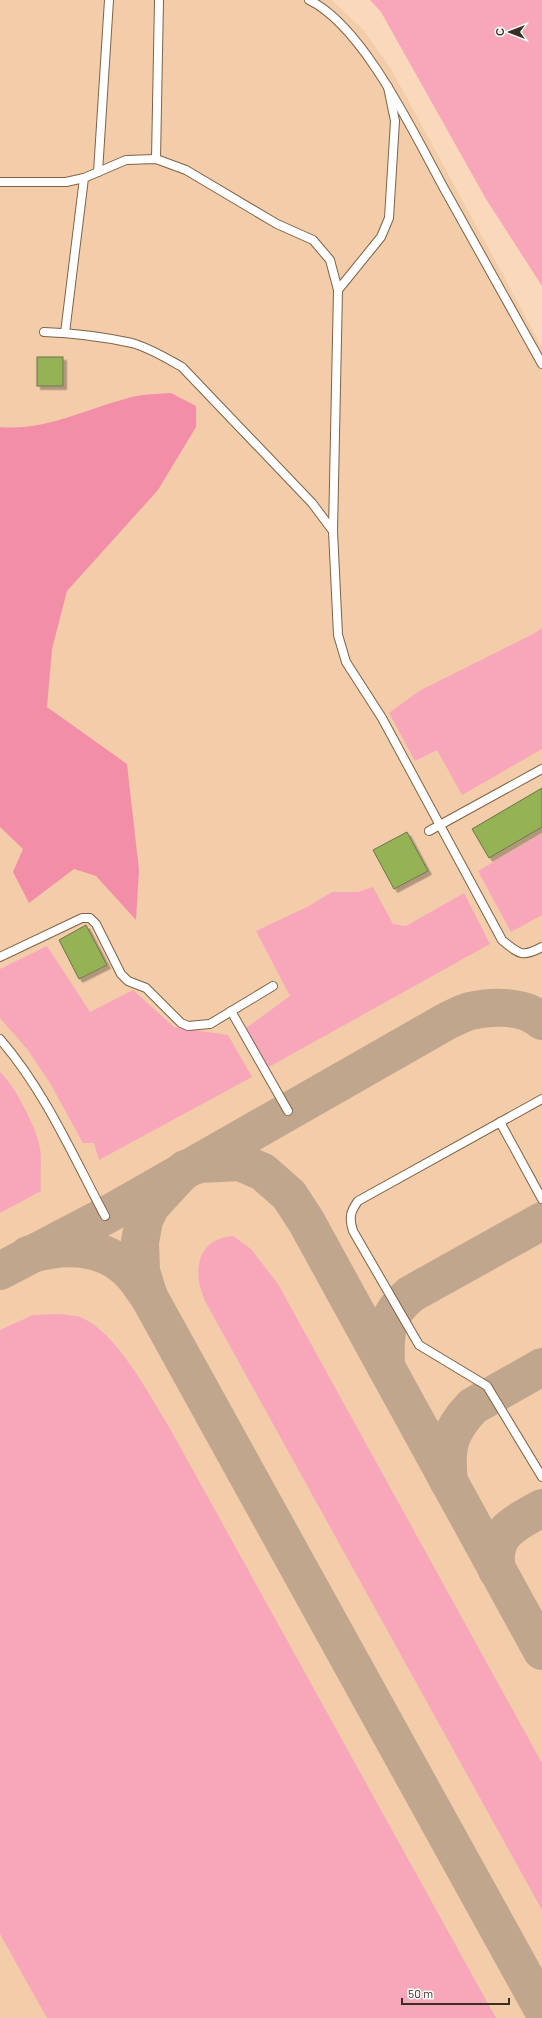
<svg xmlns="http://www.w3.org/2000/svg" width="542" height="2018" font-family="Barlow,sans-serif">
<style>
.built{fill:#f3cca9}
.green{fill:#f8a7bb}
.forest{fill:#f38ea8}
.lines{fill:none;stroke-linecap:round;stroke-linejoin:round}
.taxiway{stroke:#c1a68e;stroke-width:38}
.building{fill:#95b254;stroke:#697551;filter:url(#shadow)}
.lane-casing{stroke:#7f6247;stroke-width:10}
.lane{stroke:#fff;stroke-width:8}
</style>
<defs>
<filter id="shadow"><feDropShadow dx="3.5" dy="3.5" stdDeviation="0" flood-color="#0004"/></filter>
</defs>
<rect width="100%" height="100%" fill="#fad8bb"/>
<!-- built -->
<path class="built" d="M0,0H332L365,32L391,69L542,347V2018H0Z"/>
<!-- green -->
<g class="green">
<path d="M370,0H542V286L486,199L381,12Z"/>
<path d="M542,628V749L462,795L437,750L415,761L389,713L419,691L533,634Z"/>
<path d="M542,834V915L511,932L478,871Z"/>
<path d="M373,887L393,924L406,926L464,893L490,944L267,1068L246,1028L290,996L256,931L309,906L332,892H358Z"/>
<path d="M47,946L90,1012L133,990L174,1027L228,1035L252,1077L99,1160L94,1143H83L50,1083L27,1049L0,1018V969Z"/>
<path d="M0,1072C14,1084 37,1129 40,1148C42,1161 40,1177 41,1191L0,1213Z"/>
<path d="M233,1236L251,1249L278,1284L542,1763V1910L205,1301C192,1272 196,1239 233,1236Z"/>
<path d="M59,1314C65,1315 73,1315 80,1317C116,1331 148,1393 168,1425L496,2018H47L0,1934V1330L33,1315Z"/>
</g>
<!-- forest -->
<path class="forest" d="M171,393L196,406V427L158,490L67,591L52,649L47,707L127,764L139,870L136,920L96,876L74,869L29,903L13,872L23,849L0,827V427C44,431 84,410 125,399C139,394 156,394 171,393Z"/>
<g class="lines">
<!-- taxiway -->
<g class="taxiway">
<path d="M28,1255C64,1244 105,1244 132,1274C138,1281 144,1290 149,1297L141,1271L140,1242L144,1220L151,1206L185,1169L200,1164L240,1162L263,1172L289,1195L306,1221L542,1651"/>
<path d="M0,1271L105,1216L447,1021C454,1018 462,1013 470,1011C491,1006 524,1005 542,1021"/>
<path d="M149,1297L542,2008"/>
<path d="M386,1367C385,1334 384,1316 411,1294L542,1221"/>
<path d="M449,1482C445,1447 449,1431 473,1406L542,1367"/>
<path d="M497,1570C490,1533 514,1524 542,1508"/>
</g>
</g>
<!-- building -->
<g class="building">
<rect x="37" y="357" width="26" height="29"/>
<path d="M542,788V827L489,858L472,829Z"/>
<path d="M407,832L428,871L394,889L373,850Z"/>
<path d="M86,925L107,965L79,979L59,940Z"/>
</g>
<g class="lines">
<!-- lane casing -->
<g class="lane-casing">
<g id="lane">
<path d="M309,0C365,27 416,138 446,192C478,250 510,307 542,364"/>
<path d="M388,87L395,121L389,218L381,237L338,290L333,531L338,635L346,662L382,718L502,940C519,954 522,958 542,947"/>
<path d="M156,159L159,0"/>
<path d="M98,172L109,0"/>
<path d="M0,182H66L84,178L126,160L156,159L186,170L277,224L313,240L330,260L338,290"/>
<path d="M44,332C73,333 104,337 132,343C150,348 166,358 182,367L312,503L333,531"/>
<path d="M65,333L84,178"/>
<path d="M429,831L542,769"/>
<path d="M0,957L82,918H90L96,924L121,974L128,981L146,988L181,1023L188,1026L210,1024L273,986"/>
<path d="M231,1011L288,1111"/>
<path d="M0,1039C45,1091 73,1156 105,1216"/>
<path d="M542,1099L358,1201C350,1212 349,1218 353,1231L419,1345L487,1386L542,1477"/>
<path d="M500,1122L542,1199"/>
</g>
</g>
<!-- lane -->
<use href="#lane" class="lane"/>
</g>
<!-- north arrow -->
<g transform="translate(510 32) rotate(270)" stroke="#ffffff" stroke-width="3" paint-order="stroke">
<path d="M0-3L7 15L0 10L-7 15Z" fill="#3b2e23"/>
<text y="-6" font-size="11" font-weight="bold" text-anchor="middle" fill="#3b2e23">С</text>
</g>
<!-- scale -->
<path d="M402 1998v6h107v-6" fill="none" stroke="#3b2e23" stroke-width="2"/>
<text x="408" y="1998" font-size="12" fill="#3b2e23" stroke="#ffffff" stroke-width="3" paint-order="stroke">50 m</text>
</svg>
